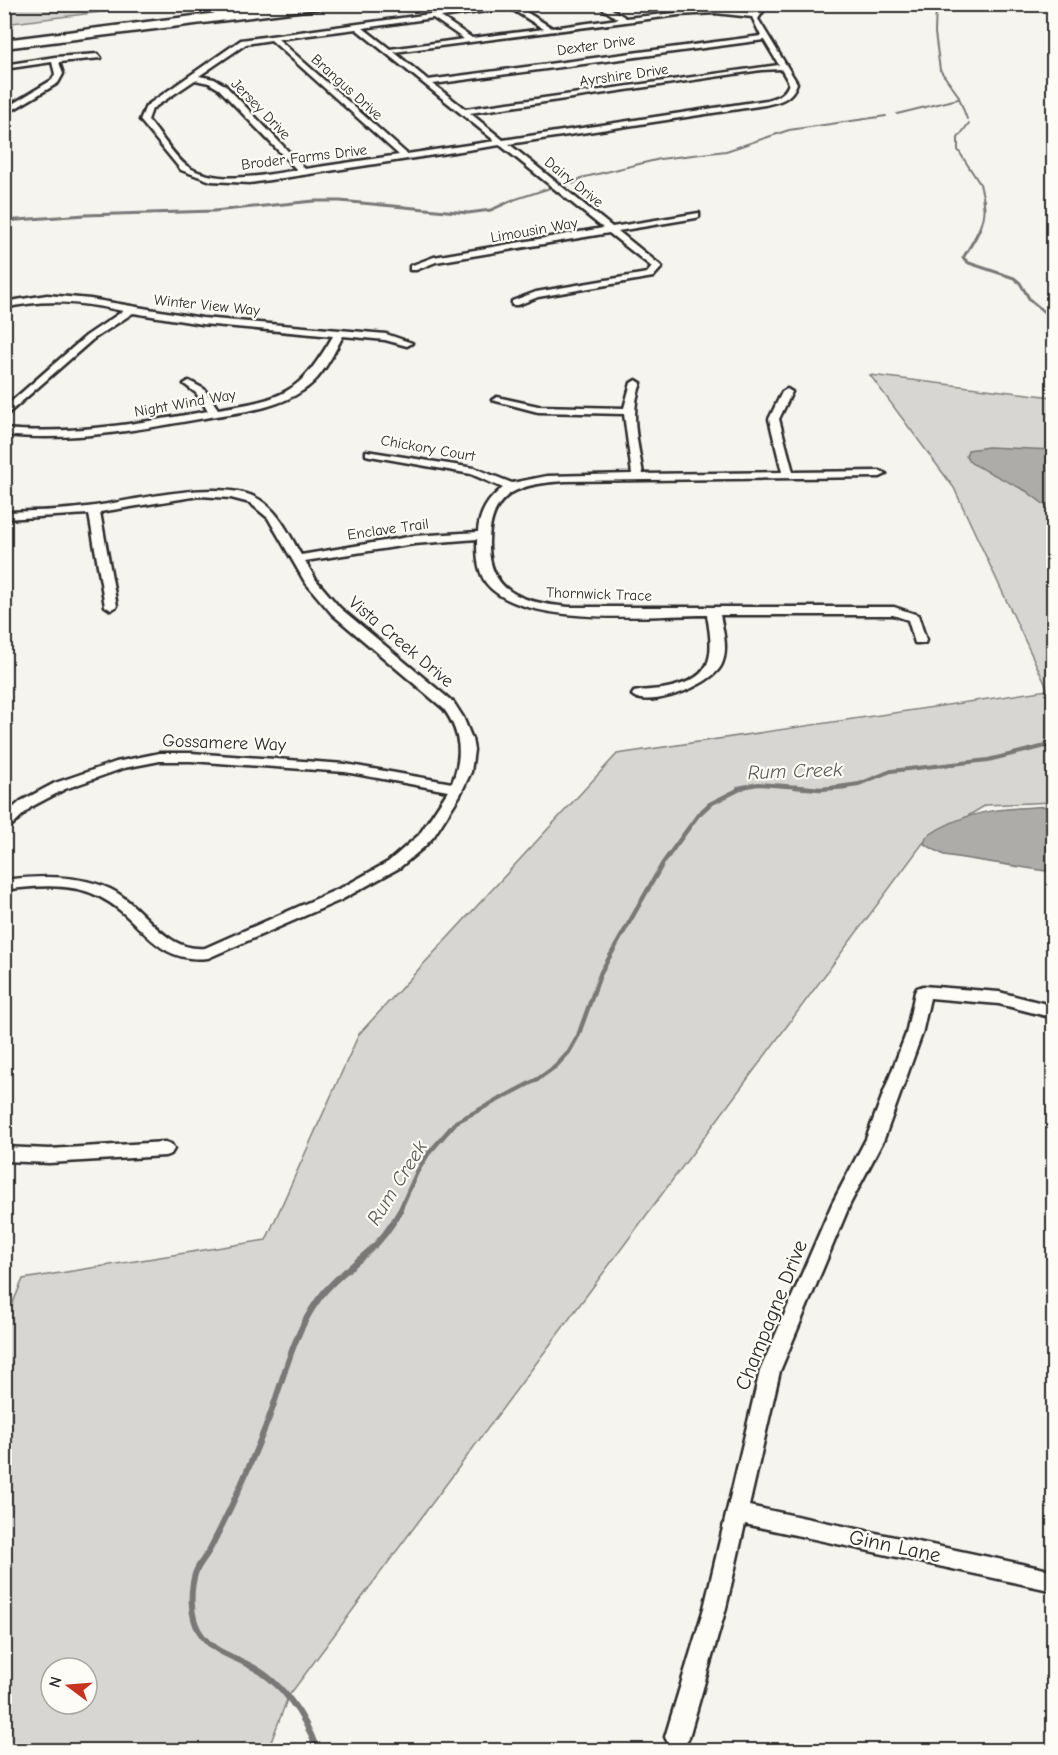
<svg xmlns="http://www.w3.org/2000/svg" width="1058" height="1755" font-family="'Comic Neue',sans-serif">
<style>
.green{fill:#d7d6d2;stroke:#81807e;stroke-width:1.5;fill-rule:evenodd}
.water{fill:#adaca9;stroke:#797877;stroke-width:1.5}
.lines{fill:none;stroke-linecap:round;stroke-linejoin:round}
.stream-far4{stroke:#797877;stroke-width:2}
.stream-far3{stroke:#797877;stroke-width:3}
.stream-far2{stroke:#797877;stroke-width:4}
.stream-far1{stroke:#797877;stroke-width:4.5}
.stream{stroke:#797877;stroke-width:6}
.street-casing{stroke:#2b2b2b;stroke-width:5}
.highway-casing{stroke:#2b2b2b;stroke-width:5}
.street{fill:#fdfcf7;fill-rule:evenodd}
.highway{fill:#fdfcf7;fill-rule:evenodd}
.labels{text-anchor:middle;dominant-baseline:central;stroke-width:4.5;stroke-linejoin:round;paint-order:stroke}
.far-street-label{font-size:15px;fill:#2b2b2b;stroke:#fdfcf7}
.street-label{font-size:18px;fill:#2b2b2b;stroke:#fdfcf7}
.water-label{font-size:20px;font-style:italic;fill:#585857;stroke:#fdfcf7}
.near-street-label{font-size:21px;fill:#2b2b2b;stroke:#fdfcf7}
</style>
<rect width="100%" height="100%" fill="#f5f4ef"/>
<filter id="ink" filterUnits="userSpaceOnUse"><feTurbulence type="fractalNoise" baseFrequency=".0167" numOctaves="2"/><feDisplacementMap in="SourceGraphic" scale="12" xChannelSelector="R" yChannelSelector="G"/><feConvolveMatrix kernelMatrix="1 2 1 2 8 2 1 2 1" color-interpolation-filters="sRGB"/></filter>
<g filter="url(#ink)">
<!-- green -->
<g class="green">
<path d="M155,5H157L5,24V5Z"/>
<path d="M870,375L1053,397V802L986,805L923,843L288,1697L268,1750H5L4,1324L23,1279L266,1240L359,1034L617,754L1048,690L954,488ZM51,1668H87V1704H51Z"/>
</g>
<!-- water -->
<g class="water">
<path d="M988,447L1053,450V511L1026,491L971,463L966,456L968,450Z"/>
<path d="M1053,806V872L944,855L924,844L926,837C965,809 1007,808 1053,806Z"/>
</g>
<g class="lines">
<!-- stream-far4 -->
<g class="stream-far4">
<path d="M936,4L935,33L940,70L958,95L967,119"/>
<path d="M897,114L958,99"/>
<path d="M969,123L958,138V150L980,184L984,201"/>
<path d="M573,184L581,178L660,159L726,151L789,130L886,116"/>
<path d="M312,201H342"/>
<path d="M510,201L550,188"/>
</g>
<!-- stream-far3 -->
<g class="stream-far3">
<path d="M983,200C988,221 974,240 963,258L969,263L1014,278L1020,283L1030,300L1054,320"/>
<path d="M4,221L85,215L214,211L314,201H340L468,213L491,210L513,200"/>
</g>
<!-- stream-far2 -->
<g class="stream-far2">
<path d="M738,788L758,784L813,788"/>
<path d="M831,788L859,784L891,771L988,760L1054,744"/>
</g>
<!-- stream-far1 -->
<g class="stream-far1">
<path d="M795,787L820,789L846,787"/>
<path d="M399,1212L417,1172L428,1154L456,1122L538,1079L556,1066L569,1052L578,1036L601,972L663,863L698,815L710,804L744,787"/>
</g>
<!-- stream -->
<path class="stream" d="M317,1750C305,1715 281,1680 247,1664C228,1654 212,1652 199,1631C190,1616 190,1591 195,1574C198,1564 207,1556 211,1547C233,1505 252,1461 269,1418C284,1378 292,1336 318,1300C332,1280 352,1267 370,1250C383,1239 392,1225 400,1211"/>
<!-- street casing -->
<g class="street-casing">
<g id="street">
<path d="M503,4H524L518,7L552,28L618,19L596,4H604L626,18L715,9L753,13L761,4H768L758,19L797,83C792,99 779,102 765,105L509,144L612,227L699,213V217L696,218L618,231L660,265L662,267L653,277L538,297L518,305H512V301L536,292L647,273L652,267L609,233L436,262L416,270H410V266L434,257L603,228L500,145L250,183L211,181L181,170L140,120L146,106L241,40ZM510,8L544,29L472,38L441,17ZM715,13L752,17L761,36L428,80L394,52L679,15ZM433,18L464,39L390,49L363,28ZM356,29L495,141L407,154L278,39ZM271,40L399,155L305,169L225,85L214,79L199,76L246,44ZM764,40L779,65L465,109L433,84ZM781,69L789,83C786,94 777,97 767,100L503,140L470,113L761,70ZM195,80L209,83L219,89L297,170C266,175 215,186 187,166C176,159 158,131 148,120L152,109Z"/>
<path d="M98,54L101,58L59,62L63,74L58,83L4,115V109L52,80L55,74L52,62L4,69V65L55,57Z"/>
<path d="M47,295L90,299L202,318L386,334L412,343L407,346L385,340L343,336C332,356 322,379 302,391C274,410 238,412 205,418C138,430 73,442 4,435V429C74,435 140,423 208,411L196,393L184,384L189,381L204,389L218,409C284,399 299,394 333,336L202,324L133,313L92,340L4,417V408L86,336L123,311C82,302 45,298 4,308V302Z"/>
<path d="M636,380L641,383C629,413 638,443 643,474L782,472L769,419L782,392L787,389L792,392L779,419L793,472L880,471L886,474L880,477L565,481C522,484 491,490 489,540C487,593 523,603 569,607H894L918,615L926,640L925,643H915L908,620L893,615H720C723,631 729,650 721,666C711,685 648,710 632,695L634,692C643,690 653,690 662,689C713,680 715,659 707,615C654,615 521,628 486,583C477,570 477,554 477,539L414,544L305,561L316,580L340,608L454,703L463,717L472,739L474,750L471,772L460,795L434,836L424,847L399,868L341,900L208,958C153,964 142,918 100,897C71,882 35,886 4,890V880C39,876 77,874 110,889C145,906 163,952 205,948L345,886L388,862L419,835L448,791L345,772L191,761H160L124,768L65,789L31,807L9,828L4,829V816L21,801L55,783L116,762L160,753H191L345,764L452,783C463,756 461,733 444,709L332,614L305,582L268,518L250,503L231,498L199,496L100,512L117,606L111,610L105,606L89,514L4,519V512C32,511 60,511 87,507C131,502 223,476 260,500C280,513 289,534 301,555L414,536L478,532C479,514 488,498 503,488L471,474L370,456L366,455V451L474,468L512,483L547,476L632,474L624,414L538,412L492,400L497,397L538,406L624,408L631,383Z"/>
<path d="M923,986L999,992L1054,1006V1018L999,1004L930,998L922,1034L884,1139L850,1204L780,1371L749,1506L1054,1571V1591L745,1524L726,1608L689,1737L685,1745L677,1748L669,1745L665,1737L704,1608L760,1371L832,1204L866,1139L906,1034L915,992L917,988Z"/>
<path d="M165,1142L171,1144L174,1149L171,1154L165,1156L49,1163L4,1161V1147L49,1149Z"/>
</g>
</g>
<!-- highway casing -->
<g class="highway-casing">
<path id="highway" d="M289,4H328L322,8L4,48V40Z"/>
</g>
<!-- street -->
<use href="#street" class="street"/>
<!-- highway -->
<use href="#highway" class="highway"/>
</g>
</g>
<g class="labels">
<!-- far-street labels -->
<g class="far-street-label">
<text transform="translate(596 45) rotate(-8)">Dexter Drive</text>
<text transform="translate(624 75) rotate(-8)">Ayrshire Drive</text>
<text transform="translate(347 87) rotate(42)">Brangus Drive</text>
<text transform="translate(261 109) rotate(46)">Jersey Drive</text>
<text transform="translate(304 157) rotate(-7)">Broder Farms Drive</text>
<text transform="translate(574 182) rotate(39)">Dairy Drive</text>
<text transform="translate(534 230) rotate(-10)">Limousin Way</text>
<text transform="translate(207 305) rotate(6)">Winter View Way</text>
<text transform="translate(185 403) rotate(-10)">Night Wind Way</text>
<text transform="translate(428 448) rotate(10)">Chickory Court</text>
<text transform="translate(388 529) rotate(-8)">Enclave Trail</text>
<text transform="translate(599 594) rotate(2)">Thornwick Trace</text>
</g>
<!-- street labels -->
<g class="street-label">
<text transform="translate(401 642) rotate(40)">Vista Creek Drive</text>
<text transform="translate(224 743) rotate(2)">Gossamere Way</text>
</g>
<!-- water labels -->
<g class="water-label">
<text transform="translate(795 771) rotate(-2)">Rum Creek</text>
<text transform="translate(397 1183) rotate(-58)">Rum Creek</text>
</g>
<!-- near-street labels -->
<g class="near-street-label">
<text transform="translate(771 1315) rotate(-68)">Champagne Drive</text>
<text transform="translate(895 1546) rotate(12)">Ginn Lane</text>
</g>
</g>
<!-- margin -->
<rect width="1058" height="1755" fill="none" stroke="#fdfcf7" stroke-width="24"/>
<rect x="12" y="12" width="1034" height="1731" fill="none" stroke="#2b2b2b" stroke-width="2" filter="url(#ink)"/>
<!-- north arrow -->
<g transform="translate(69 1686) rotate(286)"><circle r="28" fill="#fdfcf7" stroke="#a9a8a5" stroke-width="1.5"/>
<path d="M0-4.5L10 22L0 15L-10 22Z" fill="#c8321e"/>
<text y="-9" font-size="16" font-weight="bold" text-anchor="middle" fill="#2b2b2b">N</text>
</g>
</svg>
